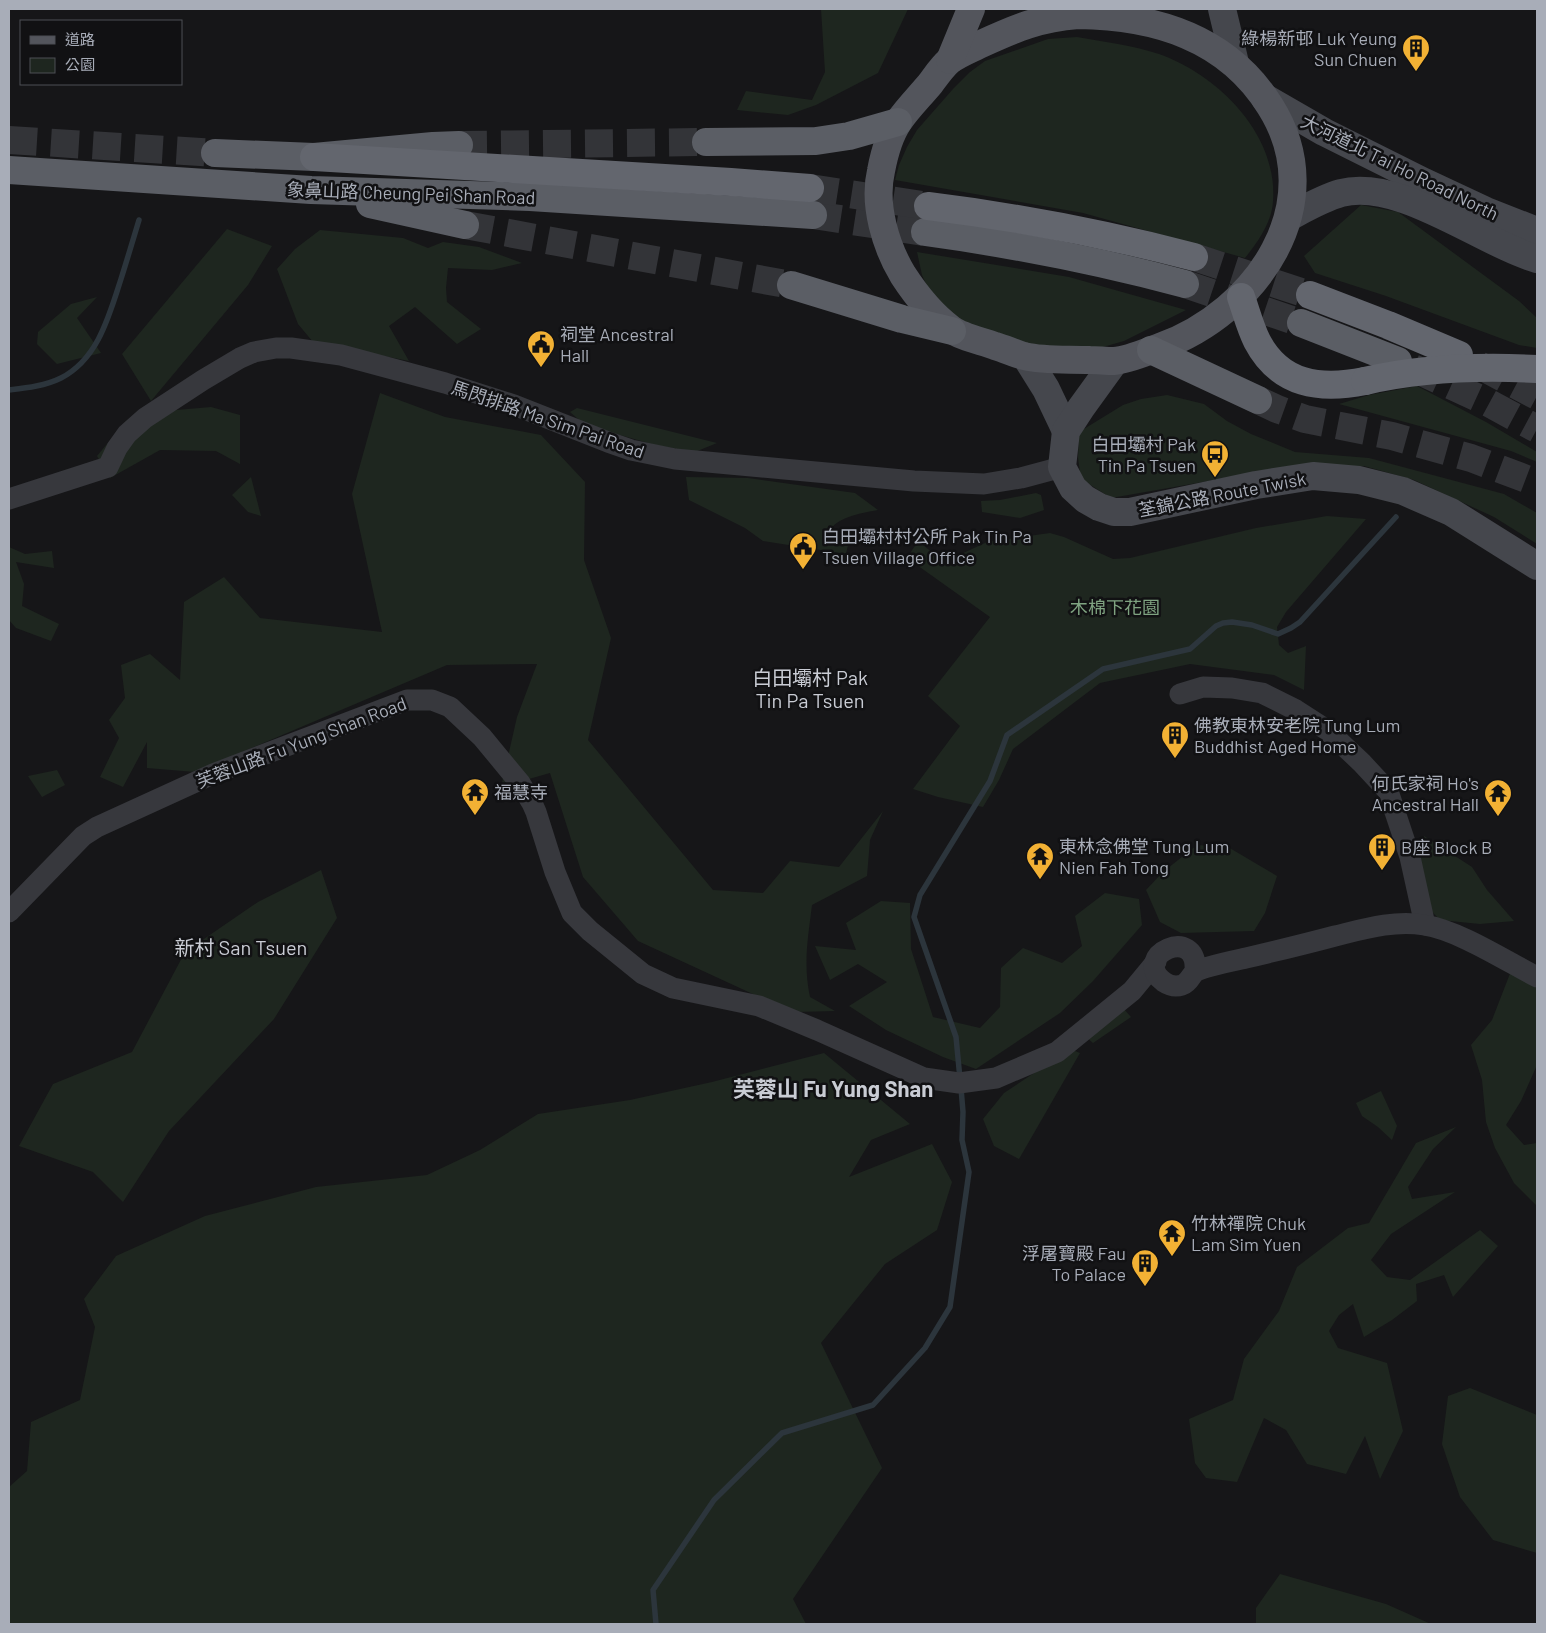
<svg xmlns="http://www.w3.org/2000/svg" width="1546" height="1633" font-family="Barlow,'Noto Sans TC',sans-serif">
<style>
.green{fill:#1e261f}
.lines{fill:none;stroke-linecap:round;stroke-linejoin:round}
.stream{stroke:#2c353c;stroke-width:5.5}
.trunk-tunnel{stroke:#333438;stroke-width:28;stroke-dasharray:28 14;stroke-linecap:butt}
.motorway-tunnel{stroke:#333438;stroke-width:28;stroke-dasharray:28 14;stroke-linecap:butt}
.minor{stroke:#37383d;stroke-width:21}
.secondary{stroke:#45474d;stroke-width:28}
.primary{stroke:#53555c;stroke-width:28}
.trunk{stroke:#5b5e65;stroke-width:28}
.motorway{stroke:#63666e;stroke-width:28}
.motorway-bridge{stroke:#63666e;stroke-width:28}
.labels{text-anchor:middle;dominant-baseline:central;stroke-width:5;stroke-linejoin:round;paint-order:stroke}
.poi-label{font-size:18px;fill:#a8adb8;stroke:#111113;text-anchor:start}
.street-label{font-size:18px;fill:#a8adb8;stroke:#111113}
.park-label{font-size:18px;fill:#7fa381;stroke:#111113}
.quarter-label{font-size:20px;fill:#c9ccd4;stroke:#111113}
.district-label{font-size:22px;font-weight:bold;fill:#c9ccd4;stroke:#111113}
</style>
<rect width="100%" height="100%" fill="#161618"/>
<!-- green -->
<g class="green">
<path d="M821,9H908L878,73L816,105L788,115L737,110L746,91L812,100L825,72Z"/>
<path d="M1077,37C1104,42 1132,45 1159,54C1218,75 1278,134 1273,201C1272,222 1258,242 1245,258L1083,213L895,180L899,165L907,147L917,130L953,89L970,72L985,61L1048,39Z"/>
<path d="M1361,205L1398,212L1519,301L1537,318V348L1519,345L1386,296L1315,273L1304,256Z"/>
<path d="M227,229L272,246L248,285L151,401L122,354Z"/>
<path d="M320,230L403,238L428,248L443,242L479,247L522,263L492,270L448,268L446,288L447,302L481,329L457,344L415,307L389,326L409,361L313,342L298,324L277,269L295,249Z"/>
<path d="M917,252L1069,277L1186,310L1124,341L1096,349L1058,351L977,330L948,313L930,293L922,275Z"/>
<path d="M97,297L77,318L101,353L57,364L37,344L38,332L71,304Z"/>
<path d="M1417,386L1486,422L1537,452V462L1511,451L1339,404L1369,395Z"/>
<path d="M380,393L445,417L541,435L585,482L584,560L611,638L588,740L713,890L763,893L790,861L839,867L883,811L870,840L867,876L812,905C808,938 803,964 810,997L835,1011L796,1012L755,995L638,941L583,877L550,773L501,787L517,717L537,664L447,665L195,772L147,768V742L123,787L100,777L119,738L109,720L125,698L121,665L150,654L180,680L184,602L224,577L260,618L382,632L352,494Z"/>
<path d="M1167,395L1204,404L1227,421L1251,434L1295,452L1369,458L1504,494L1537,513V544L1494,517L1414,480L1364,466L1283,468L1111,498L1081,479L1078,458L1079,432L1123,405L1141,399Z"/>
<path d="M211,407L240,415V464L216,451L160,450L110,478L97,456L127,420L165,411Z"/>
<path d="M577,408L717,443L695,452L655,445L585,425L570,412Z"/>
<path d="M251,477L261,516L248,512L232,495Z"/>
<path d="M686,477L748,478L855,493L878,510C865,512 838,517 831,529L848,545L846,554L763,541L745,528L689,500Z"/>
<path d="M1036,493L1041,495L1044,510L1020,518L982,512L981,501L1000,500Z"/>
<path d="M1327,516L1366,519L1286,612L1277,627L1279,645L1288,653L1306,646L1304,690L1274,675L1190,664L1100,683L1013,749L999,780L983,807L938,797L913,789L960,726L928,696L990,617L907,558L918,541L944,562L987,542L1050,533L1064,537L1113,559L1130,558L1256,528Z"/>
<path d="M9,547L25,554L52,551L54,568L16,562L24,584L22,606L59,624L51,641L16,628L9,620Z"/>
<path d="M57,770L65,785L42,797L28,776Z"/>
<path d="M1424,836L1472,867L1487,890L1514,921L1480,924L1440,920L1408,887Z"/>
<path d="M1197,845L1228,847L1277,876L1265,913L1254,931L1181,933L1160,922L1146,890L1163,872Z"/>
<path d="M321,870L337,918L274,1019L169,1131L123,1202L93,1172L19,1146L53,1084L132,1052L185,952L258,902Z"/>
<path d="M1105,893L1139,899L1142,925L1093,981L1060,1013L976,1069L943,1057L886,1030L849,1006L887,982L858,964L830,980L815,946L856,950L846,923L881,901L910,903L911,949L933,1017L980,1028L1000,1007L1001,968L1023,948L1062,963L1082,946L1075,916Z"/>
<path d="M1511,971L1532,979L1537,990V1065L1521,1101L1506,1125L1524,1145L1537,1143V1206L1514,1183L1495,1148L1486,1122L1482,1080L1471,1045L1492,1020Z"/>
<path d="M1122,1007L1131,1017L1093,1043L1083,1034Z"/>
<path d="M1070,1049L1080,1053L1019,1159L994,1146L983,1119L1004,1093Z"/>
<path d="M824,1053L910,1124L871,1140L849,1177L932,1144L952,1182L937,1230L885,1264L821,1343L882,1468L793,1599L806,1624H9V1487L27,1471L31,1422L80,1400L95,1327L84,1299L116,1256L205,1216L316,1187L427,1175L480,1150L538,1114L630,1100L712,1082Z"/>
<path d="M1381,1091L1397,1126L1392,1140L1378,1127L1362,1116L1356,1103Z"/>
<path d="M1456,1127L1433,1149L1408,1187L1412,1199L1455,1192L1391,1234L1371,1260L1387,1277L1410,1280L1480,1230L1498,1246L1453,1297L1444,1275L1416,1284L1417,1301L1392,1320L1364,1337L1353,1304L1339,1315L1329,1331L1338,1348L1387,1363L1403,1431L1380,1479L1365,1436L1346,1474L1307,1464L1286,1430L1264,1418L1237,1482L1206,1478L1195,1463L1189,1419L1233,1400L1244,1359L1279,1311L1297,1267L1348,1228L1369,1223L1416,1143Z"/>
<path d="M1470,1388L1537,1415V1553L1493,1540L1460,1497L1442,1444L1448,1396Z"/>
<path d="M1280,1574L1386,1604L1431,1624H1256V1608Z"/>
</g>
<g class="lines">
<!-- stream -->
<g class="stream">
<path d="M9,390C26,388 45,386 61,378C98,359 109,316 121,279C127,260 133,240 139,220"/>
<path d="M960,1079L956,1037L914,917L920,895L990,781L1007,735L1103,669L1190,649L1216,626L1223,623L1232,622L1252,625L1278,634L1291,628L1300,622L1396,517"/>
<path d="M656,1624L653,1590L714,1500L782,1433L873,1405L925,1348L950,1307L969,1172L962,1140L963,1112L961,1088"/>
</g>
<!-- trunk-tunnel -->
<g class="trunk-tunnel">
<path d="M9,140L215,153"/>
<path d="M459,145L706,142"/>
<path d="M813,215L925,232"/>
<path d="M465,225L791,285"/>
<path d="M1185,284L1301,323"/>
<path d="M1413,368L1485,401L1537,429"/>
<path d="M1258,400L1277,409L1305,419L1392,436L1471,458L1537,483"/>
</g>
<!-- motorway-tunnel -->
<g class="motorway-tunnel">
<path d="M810,188L928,206"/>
<path d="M1194,257L1310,295"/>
<path d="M1479,365L1537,396"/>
</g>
<!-- minor -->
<g class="minor">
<path d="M9,499L108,467L117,448L127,434L145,418L203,380L240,358L254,352L276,348H291L341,355L445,383L514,405L608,442L631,450L675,459L914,481L984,484L1021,478L1062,467"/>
<path d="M1180,694L1203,687L1232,688L1262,693L1296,710L1327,730L1362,763L1388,791L1410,857L1425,925"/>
<path d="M9,912L83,836L97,827L213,774L407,700H432L450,707L482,737L520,783L532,803L536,812L555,872L572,913L590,931L643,974L673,988L759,1006L817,1030L924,1078L959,1083L996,1078L1057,1052L1132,991L1156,962"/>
<path d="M1195,972C1199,923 1129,956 1164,982C1170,986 1176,987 1182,985C1190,982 1190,976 1195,972C1202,967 1237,960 1246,958C1276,951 1305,944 1335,936C1364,929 1394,920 1424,925C1458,930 1506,961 1537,977"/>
</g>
<!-- secondary -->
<g class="secondary">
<path d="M1222,9L1235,63"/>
<path d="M1265,98L1324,132L1424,182L1486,211L1537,231"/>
<path d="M1289,217C1306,208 1323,198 1341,193C1400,178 1480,242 1537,259"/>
<path d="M1026,357L1046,389L1066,431"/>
<path d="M1115,361L1081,408L1066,431L1062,467L1073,488L1085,499L1099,507L1114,512H1130L1256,485L1313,476L1359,480L1403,491L1451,512L1537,566"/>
</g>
<!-- primary -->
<g class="primary">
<path d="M1078,15C1155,16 1227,37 1270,106C1332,204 1257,312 1160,347C1146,352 1128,360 1114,361C1106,361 1097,360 1090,360C1068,359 1044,361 1024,356C1014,353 1005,349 995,346C982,341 961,337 951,329C932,315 916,295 903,275C886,247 873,205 881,171C884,155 890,134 899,121C908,108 920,96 930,84C936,76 942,67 949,61C958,54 971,49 981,44C1016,28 1039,18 1078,15Z"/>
<path d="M950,60L971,9"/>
</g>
<!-- trunk -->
<g class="trunk">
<path d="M706,142L816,141L849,136L898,122"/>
<path d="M215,153L314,157L433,146L459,145"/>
<path d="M9,170L311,190L530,197L813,215"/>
<path d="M370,204L465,225"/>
<path d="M925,232C1013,244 1099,261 1185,284"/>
<path d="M791,285L902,319L952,331"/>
<path d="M1301,323L1398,361"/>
<path d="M1151,350L1258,400"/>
</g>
<!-- motorway -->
<g class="motorway">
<path d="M314,157L731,182L810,188"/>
<path d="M928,206C1018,217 1106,234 1194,257"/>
<path d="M1310,295L1388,325L1459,355"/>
<path d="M1241,297C1246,311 1250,327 1257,341C1280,385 1320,390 1365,381"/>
</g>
<!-- motorway-bridge -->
<path class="motorway-bridge" d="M1365,381C1421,368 1480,366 1537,369"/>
</g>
<!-- icons -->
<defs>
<g id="building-pin" transform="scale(1.4375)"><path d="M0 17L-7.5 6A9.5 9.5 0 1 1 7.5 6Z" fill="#f2b134" stroke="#111113"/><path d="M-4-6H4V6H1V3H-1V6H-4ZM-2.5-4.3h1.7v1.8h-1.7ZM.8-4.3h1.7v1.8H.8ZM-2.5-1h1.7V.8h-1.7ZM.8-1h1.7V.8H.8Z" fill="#111"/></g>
<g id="civic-pin" transform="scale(1.4375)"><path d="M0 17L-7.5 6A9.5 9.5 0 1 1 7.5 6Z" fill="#f2b134" stroke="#111113"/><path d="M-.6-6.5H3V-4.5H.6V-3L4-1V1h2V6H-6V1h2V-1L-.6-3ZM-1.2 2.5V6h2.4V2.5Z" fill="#111"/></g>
<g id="bus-pin" transform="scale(1.4375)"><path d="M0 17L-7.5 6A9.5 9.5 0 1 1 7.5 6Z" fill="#f2b134" stroke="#111113"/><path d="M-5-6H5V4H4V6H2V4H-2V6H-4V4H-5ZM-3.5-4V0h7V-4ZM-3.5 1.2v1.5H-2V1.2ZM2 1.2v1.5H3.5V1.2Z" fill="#111"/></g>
<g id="temple-pin" transform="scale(1.4375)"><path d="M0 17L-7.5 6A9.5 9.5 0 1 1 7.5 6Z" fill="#f2b134" stroke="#111113"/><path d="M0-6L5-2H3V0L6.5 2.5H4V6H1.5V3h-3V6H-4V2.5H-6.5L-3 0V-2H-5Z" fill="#111"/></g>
</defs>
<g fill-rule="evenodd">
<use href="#building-pin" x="1416" y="48"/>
<use href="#civic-pin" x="541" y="344"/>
<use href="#bus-pin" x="1215" y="454"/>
<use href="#civic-pin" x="803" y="546"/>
<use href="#building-pin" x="1175" y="735"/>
<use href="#temple-pin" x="475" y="792"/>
<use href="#temple-pin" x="1498" y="793"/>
<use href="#building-pin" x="1382" y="847"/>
<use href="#temple-pin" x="1040" y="856"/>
<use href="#temple-pin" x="1172" y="1233"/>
<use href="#building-pin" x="1145" y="1263"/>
</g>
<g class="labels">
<!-- poi labels -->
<g class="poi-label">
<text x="1397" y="38" text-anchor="end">綠楊新邨 Luk Yeung<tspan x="1397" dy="21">Sun Chuen</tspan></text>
<text x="560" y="334">祠堂 Ancestral<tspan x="560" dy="21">Hall</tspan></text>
<text x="1196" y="444" text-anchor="end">白田壩村 Pak<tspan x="1196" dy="21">Tin Pa Tsuen</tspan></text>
<text x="822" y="536">白田壩村村公所 Pak Tin Pa<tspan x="822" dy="21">Tsuen Village Office</tspan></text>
<text x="1194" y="725">佛教東林安老院 Tung Lum<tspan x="1194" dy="21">Buddhist Aged Home</tspan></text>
<text x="1479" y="783" text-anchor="end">何氏家祠 Ho's<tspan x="1479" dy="21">Ancestral Hall</tspan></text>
<text x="494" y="792">福慧寺</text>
<text x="1059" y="846">東林念佛堂 Tung Lum<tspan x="1059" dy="21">Nien Fah Tong</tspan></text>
<text x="1401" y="847">B座 Block B</text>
<text x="1191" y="1223">竹林禪院 Chuk<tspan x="1191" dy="21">Lam Sim Yuen</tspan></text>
<text x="1126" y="1253" text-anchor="end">浮屠寶殿 Fau<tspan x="1126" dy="21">To Palace</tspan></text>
</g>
<!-- street labels -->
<g class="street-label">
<text transform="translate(1400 167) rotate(26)">大河道北 Tai Ho Road North</text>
<text transform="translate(411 193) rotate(2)">象鼻山路 Cheung Pei Shan Road</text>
<text transform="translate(548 419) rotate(19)">馬閃排路 Ma Sim Pai Road</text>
<text transform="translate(1222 494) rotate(-11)">荃錦公路 Route Twisk</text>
<text transform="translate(301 742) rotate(-21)">芙蓉山路 Fu Yung Shan Road</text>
</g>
<!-- park labels -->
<g class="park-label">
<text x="1115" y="607">木棉下花園</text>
</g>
<!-- quarter labels -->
<g class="quarter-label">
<text x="810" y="677">白田壩村 Pak<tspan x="810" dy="23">Tin Pa Tsuen</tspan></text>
<text x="241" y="947">新村 San Tsuen</text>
</g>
<!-- district labels -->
<g class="district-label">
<text x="833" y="1088">芙蓉山 Fu Yung Shan</text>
</g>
</g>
<!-- border -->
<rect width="1546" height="1633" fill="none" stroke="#a8adb8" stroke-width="20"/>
<!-- legend -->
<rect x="20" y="20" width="162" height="65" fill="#111113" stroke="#4d4f55"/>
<rect x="30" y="36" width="25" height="8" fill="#53555c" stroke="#4d4f55"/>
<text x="65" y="45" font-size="15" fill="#a8adb8">道路</text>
<rect x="30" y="58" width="25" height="15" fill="#1e261f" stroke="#4d4f55"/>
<text x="65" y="70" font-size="15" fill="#a8adb8">公園</text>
</svg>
